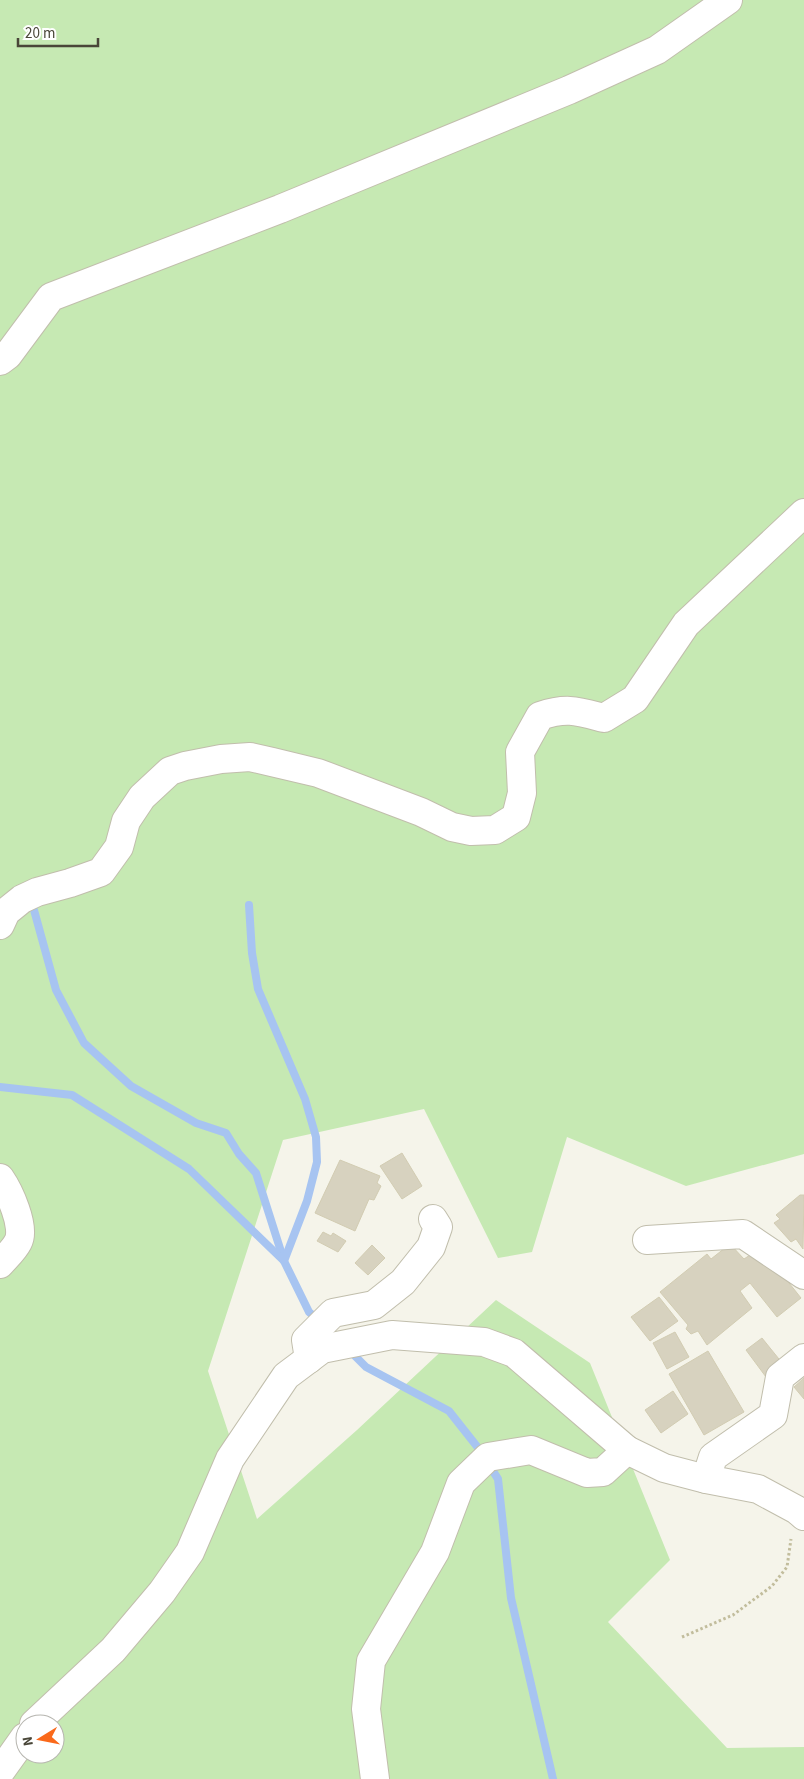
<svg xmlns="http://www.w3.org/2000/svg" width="804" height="1779" font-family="'Source Sans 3',sans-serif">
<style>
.green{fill:#c6e9b3;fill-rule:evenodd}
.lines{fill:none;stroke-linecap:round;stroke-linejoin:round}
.stream{stroke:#a7c4f1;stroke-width:8}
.building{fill:#d7d2bf;stroke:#d2ccb2}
.minor-casing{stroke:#c1beac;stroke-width:30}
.path{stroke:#c2bd9d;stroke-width:3;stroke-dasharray:2.5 2.5;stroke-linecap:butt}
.minor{stroke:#fff;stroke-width:28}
</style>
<rect width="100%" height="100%" fill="#f5f4ea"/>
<!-- green -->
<path class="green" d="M0,0H804V1154L686,1186L567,1137L532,1252L498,1258L424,1109L283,1140L208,1371L257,1519L357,1430L496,1300L590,1363L670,1560L608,1622L727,1748L804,1747V1779H0ZM25,1724H55V1754H25Z"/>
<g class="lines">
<!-- stream -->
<g class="stream">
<path d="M34,910L56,990L84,1043L131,1086L196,1123L226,1133L239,1154L256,1173L284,1261L309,1312L318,1320"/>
<path d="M0,1087L72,1095L189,1169L284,1261L307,1201L317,1162L316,1137L305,1099L258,989L252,953L249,905"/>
<path d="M348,1349L366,1367L449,1411L479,1449L498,1479L511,1598L553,1779"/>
</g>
</g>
<!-- building -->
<g class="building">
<path d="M402,1153L422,1186L402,1199L380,1166Z"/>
<path d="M340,1160L380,1176L377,1183L381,1186L374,1200L369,1199L355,1231L315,1213Z"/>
<path d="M800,1195H804L803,1249L796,1239L791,1242L774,1223L780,1219L776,1215Z"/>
<path d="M323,1232L331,1236L333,1233L346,1241L338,1252L317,1241Z"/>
<path d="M730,1244L744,1259L756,1251L766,1254L801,1298L777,1317L750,1283L740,1291L752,1308L707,1345L698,1331L691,1334L686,1329L688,1325L660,1292L707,1254L711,1259Z"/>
<path d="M372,1245L385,1258L368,1275L355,1263Z"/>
<path d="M659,1297L678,1321L650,1341L631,1317Z"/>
<path d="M675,1332L689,1357L667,1369L653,1343Z"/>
<path d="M762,1338L783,1364L766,1377L746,1350Z"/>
<path d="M708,1351L744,1412L704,1435L669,1374Z"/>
<path d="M804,1378V1399L794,1387Z"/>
<path d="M673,1391L688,1414L661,1433L645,1410Z"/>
</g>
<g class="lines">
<!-- minor casing -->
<g class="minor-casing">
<g id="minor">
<path d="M0,361L8,355L51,297L280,209L569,90L657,50L728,0"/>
<path d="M0,925L6,912L22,899L37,892L70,883L101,872L119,847L126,821L142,797L170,771L185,766L221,759L250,757L272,762L318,773L421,812L452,827L471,831L495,830L516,817L522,793L520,752L540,716C567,707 577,711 604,718L635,699L686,624L804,513"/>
<path d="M0,1178C9,1191 26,1227 18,1242C14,1250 6,1257 0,1264"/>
<path d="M647,1240L743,1234L804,1275"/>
<path d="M309,1359L306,1340L333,1313L374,1305L403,1282L431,1247L438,1227L433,1219"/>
<path d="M706,1479L713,1457L773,1415L780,1377L804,1358"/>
<path d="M34,1724L113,1650L162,1592L190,1552L230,1459L286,1376L322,1349L392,1335L484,1342L514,1353L627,1450L664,1468L706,1479L758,1489L797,1510L804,1516"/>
<path d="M0,1772L25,1737"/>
<path d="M375,1779L366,1709L371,1661L435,1552L461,1483L488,1457L531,1450L587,1473L603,1472L627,1450"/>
</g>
</g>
<!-- path -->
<path class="path" d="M682,1637L733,1615L772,1586L787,1567L791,1539"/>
<!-- minor -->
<use href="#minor" class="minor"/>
</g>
<!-- north arrow -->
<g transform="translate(40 1739) rotate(260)"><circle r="24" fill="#ffffff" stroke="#b6b5af"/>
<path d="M0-4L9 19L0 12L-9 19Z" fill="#fa691b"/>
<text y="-8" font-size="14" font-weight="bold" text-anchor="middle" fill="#494638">N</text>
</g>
<!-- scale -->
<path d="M18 38v8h80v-8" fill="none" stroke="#494638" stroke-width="2.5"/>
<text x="25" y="38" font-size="15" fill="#494638" stroke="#ffffff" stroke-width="4" paint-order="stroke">20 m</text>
</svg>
